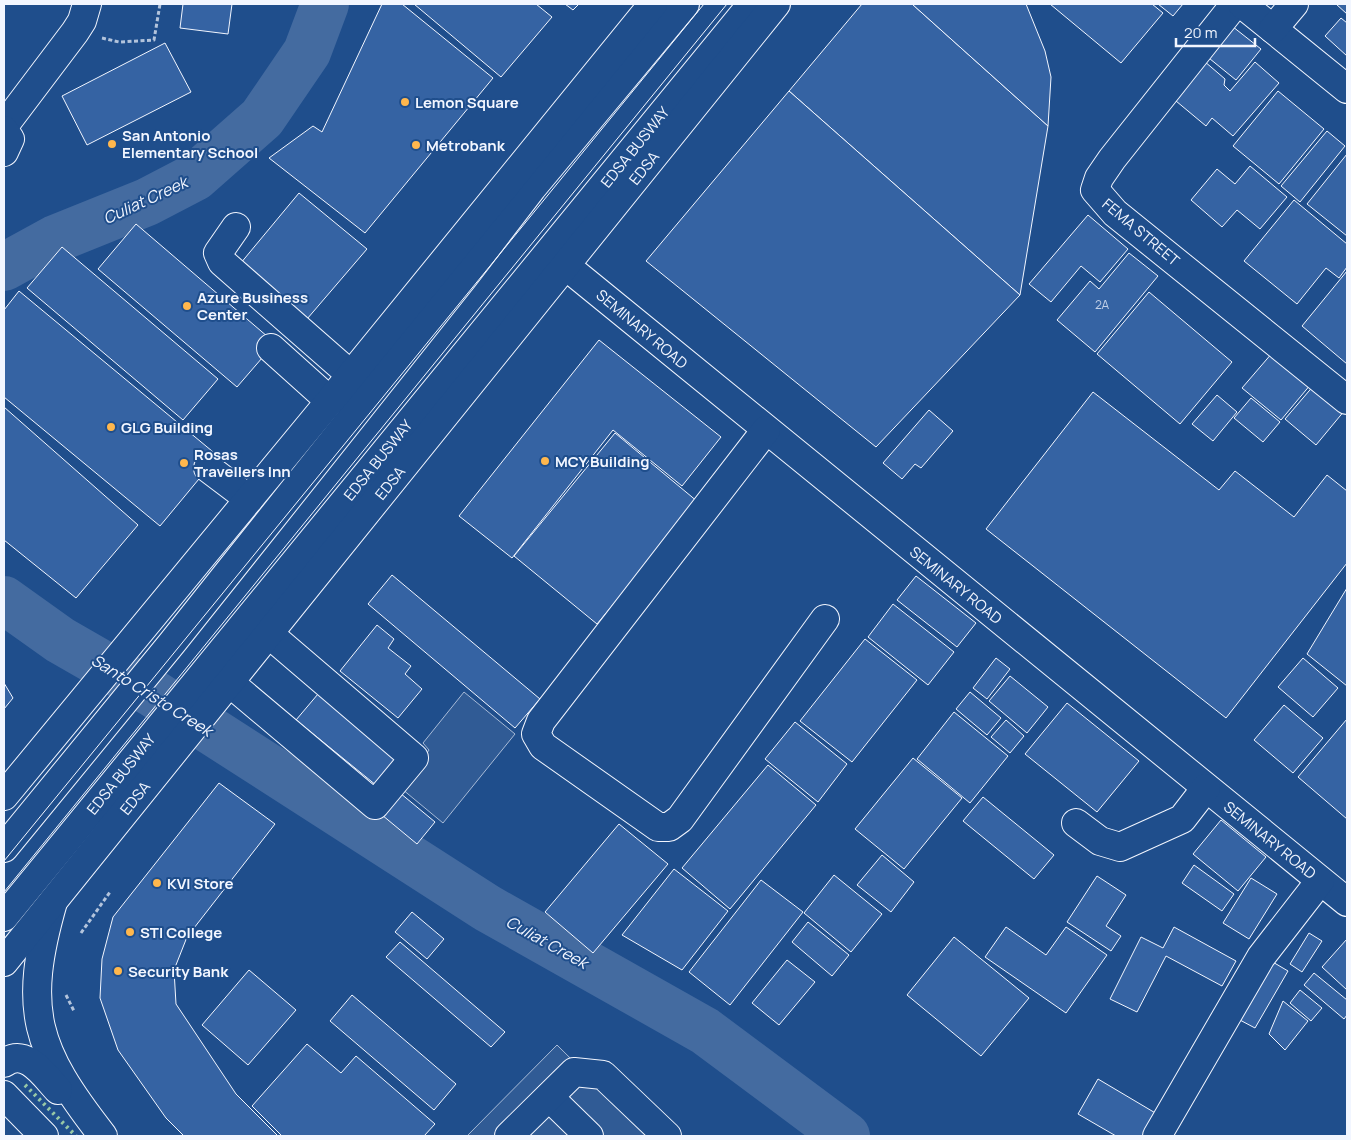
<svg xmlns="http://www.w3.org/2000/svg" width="1351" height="1140" font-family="Manrope,sans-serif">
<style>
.built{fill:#305b95;stroke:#a8bbd7}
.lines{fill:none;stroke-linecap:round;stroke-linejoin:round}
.river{stroke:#446ba0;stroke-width:48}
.building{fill:#3563a3;stroke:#f2f6ff}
.minor-casing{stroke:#f2f6ff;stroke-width:30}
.major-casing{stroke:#f2f6ff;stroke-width:30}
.highway-casing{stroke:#f2f6ff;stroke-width:30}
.path{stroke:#b3c4dc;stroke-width:3;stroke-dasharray:4 2.5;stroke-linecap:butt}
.minor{stroke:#1f4e8c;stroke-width:28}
.major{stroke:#1f4e8c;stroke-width:28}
.highway{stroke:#1f4e8c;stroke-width:28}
.tram{stroke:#f2f6ff;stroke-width:1}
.hedge{stroke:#97c8a6;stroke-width:4;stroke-dasharray:2.5 4;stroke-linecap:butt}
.poi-dot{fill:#ffb74d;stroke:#1f4e8c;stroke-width:2}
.labels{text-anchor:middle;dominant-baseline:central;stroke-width:4;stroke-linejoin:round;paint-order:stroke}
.number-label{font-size:12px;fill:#c3d1e8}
.poi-label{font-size:15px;font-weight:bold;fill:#f2f6ff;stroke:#1f4e8c;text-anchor:start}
.street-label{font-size:15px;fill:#f2f6ff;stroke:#1f4e8c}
.water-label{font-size:16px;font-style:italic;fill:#f2f6ff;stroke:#1f4e8c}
</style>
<rect width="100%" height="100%" fill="#1f4e8c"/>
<!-- built -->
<g class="built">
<path d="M464,692L515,734L443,823L402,789L429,750L423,743Z"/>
<path d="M557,1045L649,1136H467Z"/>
</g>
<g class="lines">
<!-- river -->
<g class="river">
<path d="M4,267L55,239L147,202L195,177L262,118L307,52L325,4"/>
<path d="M4,600L60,640L154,694L487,908L705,1031L846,1136"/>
</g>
</g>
<!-- building -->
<g class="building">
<path d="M183,4H232L228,34L180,28Z"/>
<path d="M382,4H402L493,78L365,233L269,158L313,126L322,132Z"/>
<path d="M414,4H536L552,17L501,77Z"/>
<path d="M565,4H579L573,10Z"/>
<path d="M862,4H912L1048,126L1020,295L789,91Z"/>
<path d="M912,4H1026L1045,51L1051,77L1048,126Z"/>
<path d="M1050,4H1152L1163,13L1121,63Z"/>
<path d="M1158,4H1183L1173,16Z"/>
<path d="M1336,4H1347V14Z"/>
<path d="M1341,18L1347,23V56L1325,36Z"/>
<path d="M1223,19L1261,49L1236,80L1199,50Z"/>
<path d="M165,43L191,92L87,145L62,96Z"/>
<path d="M1204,61L1225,79L1224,85L1230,91L1255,62L1279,83L1233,136L1212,118L1206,126L1176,101L1184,91L1180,88Z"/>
<path d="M789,91L1020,295L876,447L646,261Z"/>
<path d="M1278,91L1324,129L1279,184L1233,146Z"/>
<path d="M1327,131L1345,146L1300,202L1281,186Z"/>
<path d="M1347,154V236L1307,204Z"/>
<path d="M1250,166L1287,197L1260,229L1237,210L1222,227L1191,200L1217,169L1235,184Z"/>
<path d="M299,193L367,249L307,319L240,264Z"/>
<path d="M1294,200L1347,244V267L1339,278L1326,268L1297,304L1244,261Z"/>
<path d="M1088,215L1128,249L1100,282L1081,266L1051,302L1029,284Z"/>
<path d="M136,224L275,343L237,387L98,269Z"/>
<path d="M62,247L218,379L183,420L27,288Z"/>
<path d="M1129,253L1158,276L1095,352L1057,320L1090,281L1099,289Z"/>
<path d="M1347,271V364L1302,326Z"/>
<path d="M19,291L218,456L160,526L4,397V310Z"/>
<path d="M1149,292L1232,362L1180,424L1097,354Z"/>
<path d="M599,340L721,437L682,486L613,430L512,558L459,516Z"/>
<path d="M1273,352L1311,384L1281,420L1242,388Z"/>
<path d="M1315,384L1345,410L1316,445L1285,419Z"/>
<path d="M1093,392L1219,490L1235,471L1294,517L1327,475L1347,491V563L1226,718L986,529Z"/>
<path d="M1217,395L1237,412L1213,441L1192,424Z"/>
<path d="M1251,398L1280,422L1263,442L1234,418Z"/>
<path d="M4,407L138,525L76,598L4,540Z"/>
<path d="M929,410L953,431L921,468L915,464L902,479L883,463Z"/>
<path d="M615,433L698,502L597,624L514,556Z"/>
<path d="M392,575L540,699L515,728L368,604Z"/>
<path d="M916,576L976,623L957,647L897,600Z"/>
<path d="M1347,588V686L1307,654Z"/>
<path d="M893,604L954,652L928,685L868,637Z"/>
<path d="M377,625L394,639L388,648L411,666L405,674L422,689L398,718L340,671Z"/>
<path d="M865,639L917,680L852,762L800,721Z"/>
<path d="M996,658L1010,669L987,699L973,688Z"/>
<path d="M1303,658L1338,688L1313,717L1278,687Z"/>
<path d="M1010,676L1048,707L1027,733L989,701Z"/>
<path d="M4,683L13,698L4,709Z"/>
<path d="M970,692L1001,718L987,735L956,709Z"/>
<path d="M318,694L403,764L382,790L296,720Z"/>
<path d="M1067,703L1139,761L1097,812L1025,754Z"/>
<path d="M1284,705L1323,738L1293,773L1254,740Z"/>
<path d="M954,712L1008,756L970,803L917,759Z"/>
<path d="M1347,719V819L1298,777Z"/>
<path d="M1006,720L1024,736L1010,753L991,737Z"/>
<path d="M795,722L847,764L818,802L765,759Z"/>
<path d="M913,758L962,798L904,869L855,829Z"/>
<path d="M768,765L816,805L730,909L682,868Z"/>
<path d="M219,783L275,824L187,937L174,970L176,1004L236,1094L278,1136H184L166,1118L118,1050L100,998L102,959L113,917Z"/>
<path d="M400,793L435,822L417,844L382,815Z"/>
<path d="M983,797L1054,855L1034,879L963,821Z"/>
<path d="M1221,820L1266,857L1238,891L1193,854Z"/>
<path d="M619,824L668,864L593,953L545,912Z"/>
<path d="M882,855L914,882L891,912L857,885Z"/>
<path d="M1194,865L1234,894L1222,911L1182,883Z"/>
<path d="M674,869L728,911L682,970L622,935Z"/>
<path d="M834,875L882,914L851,952L804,913Z"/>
<path d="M1097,876L1126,895L1106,926L1121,936L1111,951L1067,922Z"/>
<path d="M1251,878L1277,894L1249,939L1223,923Z"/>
<path d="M761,880L803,912L730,1005L689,972Z"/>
<path d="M412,912L444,939L427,959L395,932Z"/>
<path d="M808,922L849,955L832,976L792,942Z"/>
<path d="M1006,927L1046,955L1066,927L1107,955L1066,1013L985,957Z"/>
<path d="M1174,927L1236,961L1222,986L1166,956L1137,1012L1110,999L1141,937L1163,948Z"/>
<path d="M1309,933L1322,941L1302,972L1290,964Z"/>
<path d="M954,937L1029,998L981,1056L907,995Z"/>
<path d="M1347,939V990L1322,967Z"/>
<path d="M400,942L505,1032L491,1047L386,957Z"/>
<path d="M787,960L815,982L779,1025L752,1003Z"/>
<path d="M1271,961L1288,971L1255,1028L1238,1019Z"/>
<path d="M249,970L296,1010L248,1065L202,1025Z"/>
<path d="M1314,973L1347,1000V1015L1344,1019L1304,985Z"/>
<path d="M1300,990L1322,1008L1311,1021L1290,1003Z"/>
<path d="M352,995L456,1084L434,1110L330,1021Z"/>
<path d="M1283,1001L1308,1021L1285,1050L1269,1034Z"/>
<path d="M307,1044L341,1073L356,1056L435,1124L424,1136H282L252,1106Z"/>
<path d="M1098,1079L1157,1114L1144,1136H1116L1078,1114Z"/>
</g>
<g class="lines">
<!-- minor casing -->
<g class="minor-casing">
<g id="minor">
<path d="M1235,4L1112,159L1099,178L1095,190L1115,213L1347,400"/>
<path d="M1242,4L1347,89"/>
<path d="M1273,29L1294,4"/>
<path d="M4,126L75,32L82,21L87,4"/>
<path d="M4,130L10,139L4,152"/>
<path d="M236,227L218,253L222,262L351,375"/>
<path d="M566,266L1347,902"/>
<path d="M271,348L330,401"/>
<path d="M766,430L541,721L536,734L543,746L658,827H669L680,819L825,619"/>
<path d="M208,468L249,499"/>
<path d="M230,683L375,805L414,758L269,634"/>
<path d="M1076,823L1100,841L1120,847L1182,819L1206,788"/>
<path d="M4,848L172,643L463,278L532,188L685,4"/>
<path d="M4,917L752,4"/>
<path d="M549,1097L589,1136"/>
<path d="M509,1136L574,1072L603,1075L667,1136"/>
<path d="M1157,1136L1261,957L1320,881"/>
</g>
</g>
<!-- major casing -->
<g class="major-casing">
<g id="major">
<path d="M53,902C22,1010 35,1049 103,1136"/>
<path d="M4,1063C26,1047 44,1075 58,1090"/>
<path d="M4,1095L44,1136"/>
</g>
</g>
<!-- highway casing -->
<g class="highway-casing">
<g id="highway">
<path d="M4,796L330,401L653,4"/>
<path d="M4,962L776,4"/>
</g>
</g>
<!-- path -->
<g class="path">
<path d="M102,38L119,42L154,40L160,4"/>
<path d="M81,933L110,892"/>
<path d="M66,995L74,1011"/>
</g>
<!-- minor -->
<use href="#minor" class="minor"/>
<!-- major -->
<use href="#major" class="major"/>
<!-- highway -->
<use href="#highway" class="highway"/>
<!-- tram -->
<g class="tram">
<path d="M4,861L704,4"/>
<path d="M4,892L727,4"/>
</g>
<!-- hedge -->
<path class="hedge" d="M25,1085L76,1136"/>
</g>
<!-- markers -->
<g class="poi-dot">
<circle cx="405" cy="102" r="5"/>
<circle cx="112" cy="144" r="5"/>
<circle cx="416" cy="145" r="5"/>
<circle cx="187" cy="306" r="5"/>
<circle cx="111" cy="427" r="5"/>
<circle cx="545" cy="461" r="5"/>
<circle cx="184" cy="463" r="5"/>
<circle cx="157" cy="883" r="5"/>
<circle cx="130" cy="932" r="5"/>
<circle cx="118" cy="971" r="5"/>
</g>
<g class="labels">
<!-- number labels -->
<g class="number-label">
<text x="1102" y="304">2A</text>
</g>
<!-- poi labels -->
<g class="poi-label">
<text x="415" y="102">Lemon Square</text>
<text x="122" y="135">San Antonio<tspan x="122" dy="17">Elementary School</tspan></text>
<text x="426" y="145">Metrobank</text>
<text x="197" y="297">Azure Business<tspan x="197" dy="17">Center</tspan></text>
<text x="121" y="427">GLG Building</text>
<text x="194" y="454">Rosas<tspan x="194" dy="17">Travellers Inn</tspan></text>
<text x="555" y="461">MCY Building</text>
<text x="167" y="883">KVI Store</text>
<text x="140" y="932">STI College</text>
<text x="128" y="971">Security Bank</text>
</g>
<!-- street labels -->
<g class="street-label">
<text transform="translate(635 147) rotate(-51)">EDSA BUSWAY</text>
<text transform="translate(644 168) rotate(-51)">EDSA</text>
<text transform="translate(1141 232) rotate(40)">FEMA STREET</text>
<text transform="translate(642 329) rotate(40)">SEMINARY ROAD</text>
<text transform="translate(378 460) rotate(-51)">EDSA BUSWAY</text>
<text transform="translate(390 483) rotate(-51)">EDSA</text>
<text transform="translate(956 585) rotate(39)">SEMINARY ROAD</text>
<text transform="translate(121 774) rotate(-51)">EDSA BUSWAY</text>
<text transform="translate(135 798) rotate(-51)">EDSA</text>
<text transform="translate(1270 840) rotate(39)">SEMINARY ROAD</text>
</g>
<!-- water labels -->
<g class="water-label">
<text transform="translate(145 200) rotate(-25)">Culiat Creek</text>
<text transform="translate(152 695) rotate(32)">Santo Cristo Creek</text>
<text transform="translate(547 942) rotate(29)">Culiat Creek</text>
</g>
</g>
<!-- border -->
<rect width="1351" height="1140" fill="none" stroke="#f2f6ff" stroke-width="10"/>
<!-- scale -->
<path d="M1176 38v8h79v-8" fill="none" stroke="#f2f6ff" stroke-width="2.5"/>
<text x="1184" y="38" font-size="15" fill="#f2f6ff" stroke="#1f4e8c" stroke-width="4" paint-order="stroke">20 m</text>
</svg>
